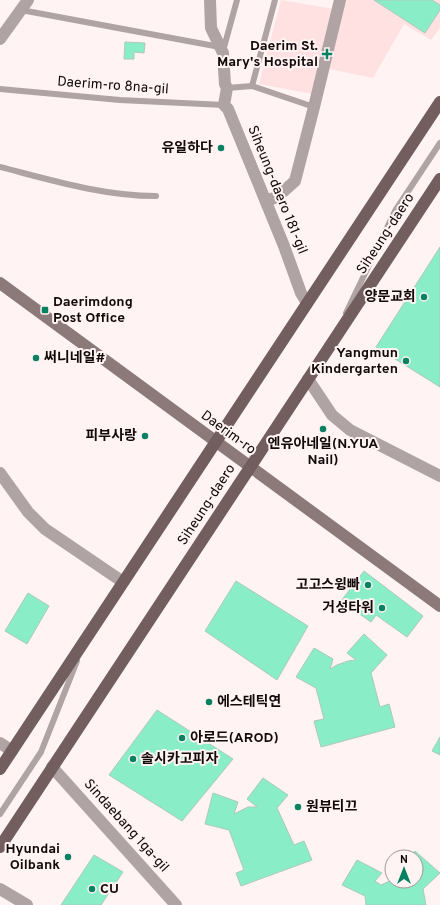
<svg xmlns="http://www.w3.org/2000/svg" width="440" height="905" font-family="Overpass,'Noto Sans KR',sans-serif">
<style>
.built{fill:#ffe1e2}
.building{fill:#89eec8;stroke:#aec7bc}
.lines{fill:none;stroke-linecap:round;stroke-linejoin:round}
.lane{stroke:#afa3a3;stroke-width:6}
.street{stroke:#afa3a3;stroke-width:12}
.secondary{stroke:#8c7a7b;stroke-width:12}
.primary{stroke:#725e5f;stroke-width:12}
.poi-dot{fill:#068161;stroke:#fff3f3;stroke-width:1.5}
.labels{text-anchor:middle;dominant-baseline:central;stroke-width:4;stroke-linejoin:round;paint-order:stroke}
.poi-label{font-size:14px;font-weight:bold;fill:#12090a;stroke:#fff3f3;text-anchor:end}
.street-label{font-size:14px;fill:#12090a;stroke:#fff3f3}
</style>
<rect width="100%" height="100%" fill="#fff3f3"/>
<!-- built -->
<path class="built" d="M281,0L340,10L343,0H440V28L431,40L404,24L373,78L320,67L313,94L259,84Z"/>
<!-- building -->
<g class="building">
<path d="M374,0H432L440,5V10L425,33Z"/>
<path d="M125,42L145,43L144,53L134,52V59H124Z"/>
<path d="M440,247V387L376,347Z"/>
<path d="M364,571L423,616L407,637L376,615L371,622L341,601Z"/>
<path d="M236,581L308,626L277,680L205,631Z"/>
<path d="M28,593L49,606L27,644L5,631Z"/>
<path d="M364,634L387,655L371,673L380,707L389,704L395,727L321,747L314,721L324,719L316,688L296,677L314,648L333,659L330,669L337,665L348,661L356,660L347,653Z"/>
<path d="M157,710L233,759L182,821L109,775Z"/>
<path d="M440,737V755L432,751Z"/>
<path d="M263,778L288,795L277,808L294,845L304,841L312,860L241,886L236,873L244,870L229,830L205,824L213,793L238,802L234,814L248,807H257L247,799Z"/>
<path d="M415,851L440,873L423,889L426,905H366L365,896L342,885L357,860L382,873L375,881L381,885L392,880V881H416V857H410Z"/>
<path d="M94,855L123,872L101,905H61Z"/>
</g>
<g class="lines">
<!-- lane -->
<g class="lane">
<path d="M21,10L220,47"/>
<path d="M223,51L237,0"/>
<path d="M252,86L275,0"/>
<path d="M227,88L252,86L314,107"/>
<path d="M0,89L120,100L224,105"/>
<path d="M0,167C51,180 103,196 156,196"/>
<path d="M346,313L395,211L440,143"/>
<path d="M0,814L41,752L77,661"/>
</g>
<!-- street -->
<g class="street">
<path d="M210,0L211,28L223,53L225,84L227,88L224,105L228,109L284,246L301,293L307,303"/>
<path d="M0,39L28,0"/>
<path d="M266,201L277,197L295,181L314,107L340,0"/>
<path d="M308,379L332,415L350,430L440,476"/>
<path d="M0,473L28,512L45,529L123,582"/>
<path d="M0,743L12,751"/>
<path d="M52,767L176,905"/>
<path d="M0,889L27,905"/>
</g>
<!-- secondary -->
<path class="secondary" d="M0,283L440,606"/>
<!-- primary -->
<g class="primary">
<path d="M0,769L440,102"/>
<path d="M0,847L440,179"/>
</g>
</g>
<!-- markers -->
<g class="poi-dot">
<path d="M325 48h4v4h4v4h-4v4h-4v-4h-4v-4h4z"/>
<circle cx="221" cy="148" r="4"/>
<circle cx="424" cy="297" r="4"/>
<rect x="41" y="306" width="8" height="8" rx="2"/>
<circle cx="36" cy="358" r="4"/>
<circle cx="406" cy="361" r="4"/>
<circle cx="323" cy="429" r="4"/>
<circle cx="145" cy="436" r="4"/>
<circle cx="368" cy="585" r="4"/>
<circle cx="382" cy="608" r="4"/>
<circle cx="209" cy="702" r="4"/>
<circle cx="182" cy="738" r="4"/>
<circle cx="133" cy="759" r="4"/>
<circle cx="298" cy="807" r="4"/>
<circle cx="68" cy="857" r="4"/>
<circle cx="92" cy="889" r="4"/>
</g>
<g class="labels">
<!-- poi labels -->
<g class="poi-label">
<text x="318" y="46">Daerim St.<tspan x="318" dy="16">Mary's Hospital</tspan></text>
<text x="213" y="148">유일하다</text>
<text x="416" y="297">양문교회</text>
<text x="53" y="302" text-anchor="start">Daerimdong<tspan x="53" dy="16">Post Office</tspan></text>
<text x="398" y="353">Yangmun<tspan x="398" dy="16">Kindergarten</tspan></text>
<text x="44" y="358" text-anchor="start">써니네일#</text>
<text x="137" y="436">피부사랑</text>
<text x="323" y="444" text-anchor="middle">엔유아네일(N.YUA<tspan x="323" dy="16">Nail)</tspan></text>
<text x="360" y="585">고고스윙빠</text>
<text x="374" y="608">거성타워</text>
<text x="217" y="702" text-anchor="start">에스테틱연</text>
<text x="190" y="738" text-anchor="start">아로드(AROD)</text>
<text x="141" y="759" text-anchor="start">솔시카고피자</text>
<text x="306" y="807" text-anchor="start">원뷰티끄</text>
<text x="60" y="849">Hyundai<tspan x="60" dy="16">Oilbank</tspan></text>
<text x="100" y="889" text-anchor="start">CU</text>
</g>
<!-- street labels -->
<g class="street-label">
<text transform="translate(113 86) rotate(4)">Daerim-ro 8na-gil</text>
<text transform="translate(277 190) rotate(68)">Siheung-daero 181-gil</text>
<text transform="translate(386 234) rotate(-57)">Siheung-daero</text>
<text transform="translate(228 433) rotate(36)">Daerim-ro</text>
<text transform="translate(207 505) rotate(-57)">Siheung-daero</text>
<text transform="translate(126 826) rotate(48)">Sindaebang 1ga-gil</text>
</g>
</g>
<!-- north arrow -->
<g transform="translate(404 869)"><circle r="19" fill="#fff3f3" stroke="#a09596"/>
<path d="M0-3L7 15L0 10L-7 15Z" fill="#068161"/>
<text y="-6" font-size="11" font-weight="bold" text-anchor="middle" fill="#12090a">N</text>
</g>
</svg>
